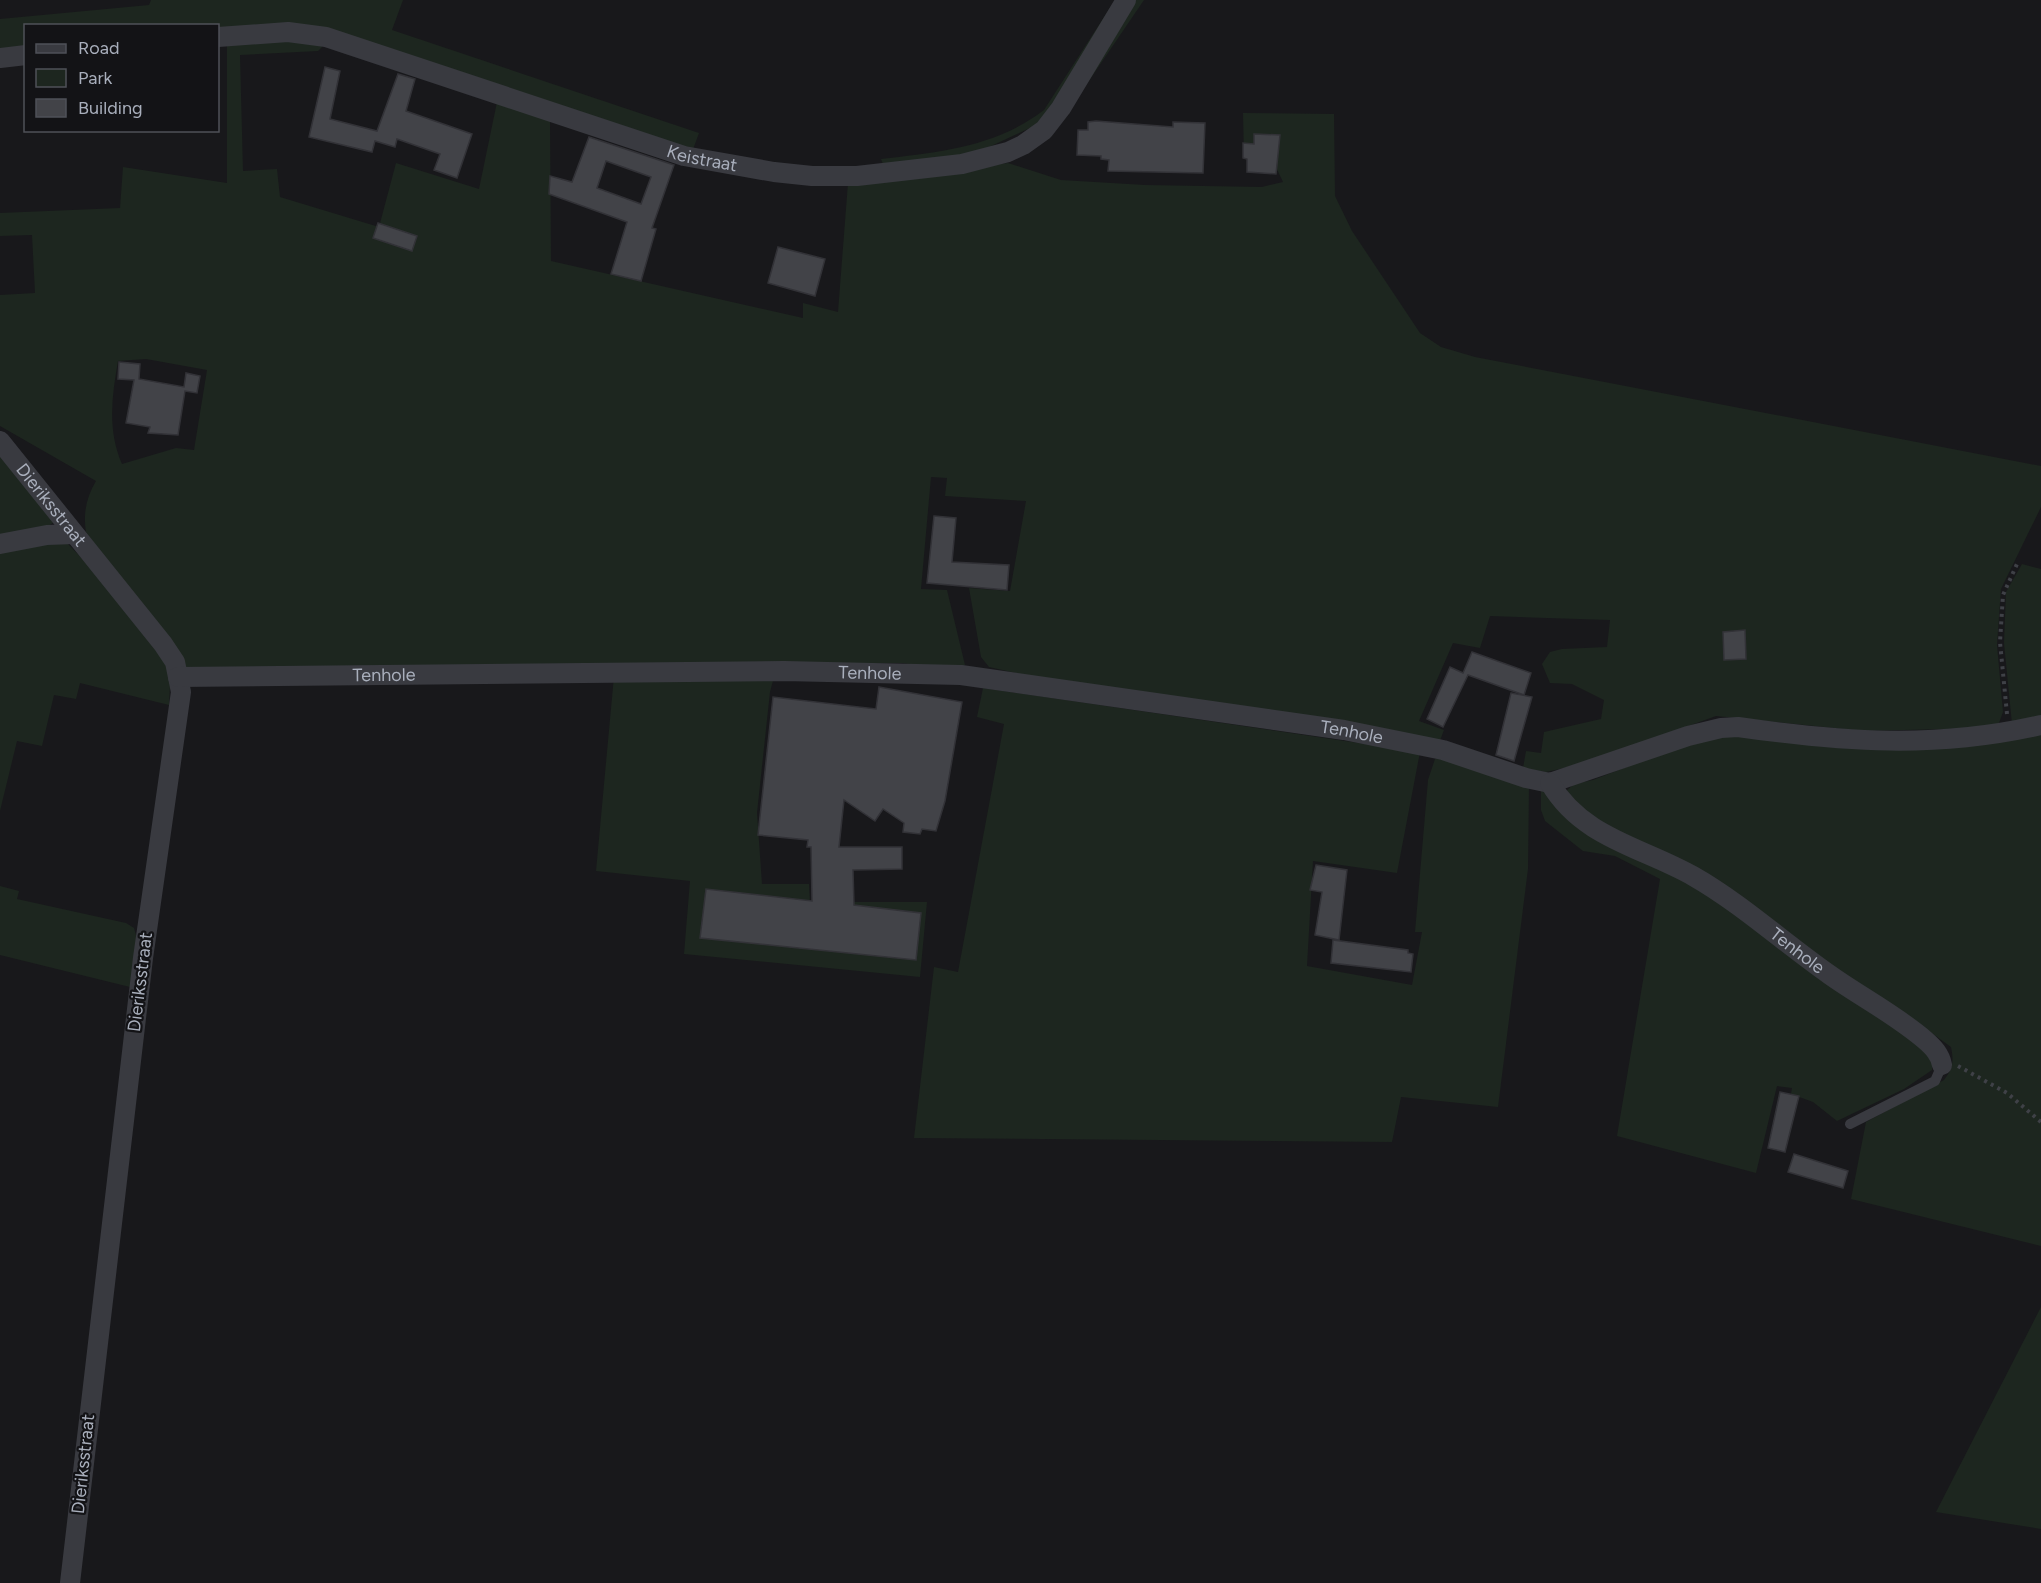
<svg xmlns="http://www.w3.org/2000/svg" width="2041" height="1583" font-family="Figtree,sans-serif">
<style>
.green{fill:#1d261f;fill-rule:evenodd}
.building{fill:#424348;stroke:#323237;stroke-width:1.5;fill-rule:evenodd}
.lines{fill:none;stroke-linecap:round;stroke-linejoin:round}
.path{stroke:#3f4147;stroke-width:4;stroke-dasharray:3 4.5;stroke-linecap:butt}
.service{stroke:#393a40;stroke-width:10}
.minor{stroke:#393a40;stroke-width:20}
.labels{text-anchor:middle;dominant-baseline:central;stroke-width:4.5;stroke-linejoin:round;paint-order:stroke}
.street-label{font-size:18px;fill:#a9afbc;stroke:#131316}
</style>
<rect width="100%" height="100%" fill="#18181b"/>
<!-- green -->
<g class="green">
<path d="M151,0H403L392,30L699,133L692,152L388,49L218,31V26H26L25,49L0,52V19L149,5Z"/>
<path d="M1115,0L1049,114L1032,127L974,154L884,167L881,159C939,152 996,147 1044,110Z"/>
<path d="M1132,0H1144L1069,110Z"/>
<path d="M274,39L320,43L322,47L318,51L240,55L243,171L277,169L280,197L379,227L396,163L479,189L497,102L550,121L551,261L803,318V303L838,312L848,183L1008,163L1061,180L1145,185L1262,187L1283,182L1272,159L1244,158L1243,113L1334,114L1335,196L1352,231L1420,333L1441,347L1475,357L2041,466V507L2001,589L1997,645L2003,712L1999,723L1989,728L1863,731L1716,716L1583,764L1546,772L1523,768L1526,751L1541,753L1544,732L1601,719L1604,700L1572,684L1550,683L1542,664L1550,652L1562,649L1607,647L1610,620L1490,616L1480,648L1453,643L1419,721L1444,730L1439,743L1033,677L989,667L981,657L969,588L1010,591L1026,501L945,496L947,478L931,477L921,589L947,590L965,665L944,668L902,663L530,664L182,670L86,532C83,514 86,498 96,481L0,426V295L35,293L32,235L0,236V213L120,208L123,167L227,183V44ZM146,359L207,370L194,450L176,448L122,464C107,429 112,396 118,361Z"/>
<path d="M0,448L54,522L47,527L0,535Z"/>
<path d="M67,543L97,574L167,665L170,685L169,705L80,683L76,699L54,695L42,746L17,741L0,811V549Z"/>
<path d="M2022,564L2041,569V719L2012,724L2004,643L2006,592Z"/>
<path d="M614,676L774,677L770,692L757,813L762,884H809L810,902H927L920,977L684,954L690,881L596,871Z"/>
<path d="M983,688L1420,752L1397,873L1313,861L1307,966L1412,985L1422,932H1415L1428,780L1435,759L1444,757L1529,785L1528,869L1498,1107L1401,1097L1392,1142L914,1138L934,967L958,972L1004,724L977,717Z"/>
<path d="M1708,735L1972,746L2041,735V1246L1851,1199L1866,1122L1944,1080C1953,1068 1954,1062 1951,1047L1908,1016L1590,822L1566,791L1574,784L1593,780Z"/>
<path d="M1541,788L1694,881L1922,1045L1933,1063L1932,1070L1904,1089L1837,1121L1813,1102L1791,1094L1792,1088L1777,1086L1756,1173L1617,1136L1660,879L1615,856L1583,851L1545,821L1541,810Z"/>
<path d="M0,886L19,891L17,899L126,923L134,928L137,939L130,987L0,955Z"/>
<path d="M2041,1307V1529L1936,1512Z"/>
</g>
<!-- building -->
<g class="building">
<path d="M325,67L340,71L330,119L377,131L398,74L415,79L406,111L472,134L457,178L434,170L440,154L397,139L395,147L375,141L372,152L309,137Z"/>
<path d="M1096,121L1173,127V122L1205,123L1203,173L1108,171L1109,160L1101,159V156L1077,155L1078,130H1088V122Z"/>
<path d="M1254,134L1280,135L1276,174L1247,172V159L1243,158V143L1254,144Z"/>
<path d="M589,137L674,165L652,228L656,229L641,281L611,274L627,222L549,194L550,176L572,182ZM606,161L651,177L641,204L597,188Z"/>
<path d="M378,223L417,236L412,251L373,238Z"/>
<path d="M778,247L825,259L815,296L768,283Z"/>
<path d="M119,362L140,364L139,379L184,387L186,373L200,376L197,393L185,391L178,435L148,433L150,427L126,423L134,380L118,379Z"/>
<path d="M934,516L956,518L952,562L1009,565L1007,590L927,583Z"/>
<path d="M1745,630L1746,659L1724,660L1723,632Z"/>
<path d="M1472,652L1531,673L1524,695L1468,675L1443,727L1427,719L1450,667L1463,673Z"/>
<path d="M879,687L962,702L945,801L936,831L922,829L920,834L903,832L904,823L883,809L875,821L844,800L839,847H902V869L853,870L854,905L921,913L916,960L700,938L706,889L812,901L811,847H807L808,840L758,835L773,697L876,709Z"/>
<path d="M1511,693L1532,697L1514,761L1496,755Z"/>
<path d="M1316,865L1347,870L1339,940L1315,935L1322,892L1310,890Z"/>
<path d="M1333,940L1408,950V953L1413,954L1411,972L1331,963Z"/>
<path d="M1780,1092L1799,1096L1785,1152L1768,1148Z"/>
<path d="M1794,1154L1848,1171L1843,1188L1788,1172Z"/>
</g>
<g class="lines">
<!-- path -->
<g class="path">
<path d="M2007,714L2000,642L2003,595L2017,564"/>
<path d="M1958,1066L2007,1093L2041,1122"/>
</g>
<!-- service -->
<path class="service" d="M1850,1124L1935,1081L1942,1065"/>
<!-- minor -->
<g class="minor">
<path id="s1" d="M218,37L288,32L326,37L684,156L774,172L812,176H857L962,164L1008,152L1023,145L1044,130L1061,108L1126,0"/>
<path d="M0,58L26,55"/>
<path id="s2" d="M0,441L163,644L175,662L181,692L143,958L70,1583"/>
<path d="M0,544L47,535L74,534"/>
<path id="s3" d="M178,677L784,671L961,675L1344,730L1443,750L1526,778L1550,783L1688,736L1721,728L1738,727C1843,742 1936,749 2041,725"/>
<path id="s4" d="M1550,783C1582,838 1642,847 1693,876C1742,904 1784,943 1830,975C1861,997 1896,1015 1925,1040C1933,1047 1940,1054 1942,1065"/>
</g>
</g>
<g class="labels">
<!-- street labels -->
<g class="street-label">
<text stroke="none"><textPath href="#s1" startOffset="504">Keistraat</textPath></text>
<text stroke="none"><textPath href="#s2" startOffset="82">Dieriksstraat</textPath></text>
<text stroke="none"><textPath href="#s3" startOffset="692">Tenhole</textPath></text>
<text stroke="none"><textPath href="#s3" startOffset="206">Tenhole</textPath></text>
<text stroke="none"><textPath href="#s3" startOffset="1178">Tenhole</textPath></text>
<text stroke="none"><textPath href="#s4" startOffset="302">Tenhole</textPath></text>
<text transform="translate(140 982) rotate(-83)">Dieriksstraat</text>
<text transform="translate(83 1464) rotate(-84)">Dieriksstraat</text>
</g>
</g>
<!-- legend -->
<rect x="24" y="24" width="195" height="108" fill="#131316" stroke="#4f5158" stroke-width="1.5"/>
<rect x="36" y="44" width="30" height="9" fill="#393a40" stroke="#4f5158" stroke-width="1.5"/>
<text x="78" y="54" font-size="18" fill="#a9afbc">Road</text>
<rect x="36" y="69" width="30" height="18" fill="#1d261f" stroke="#4f5158" stroke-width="1.5"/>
<text x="78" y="84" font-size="18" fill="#a9afbc">Park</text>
<rect x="36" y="99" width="30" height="18" fill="#424348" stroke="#4f5158" stroke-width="1.5"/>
<text x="78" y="114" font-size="18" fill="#a9afbc">Building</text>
</svg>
